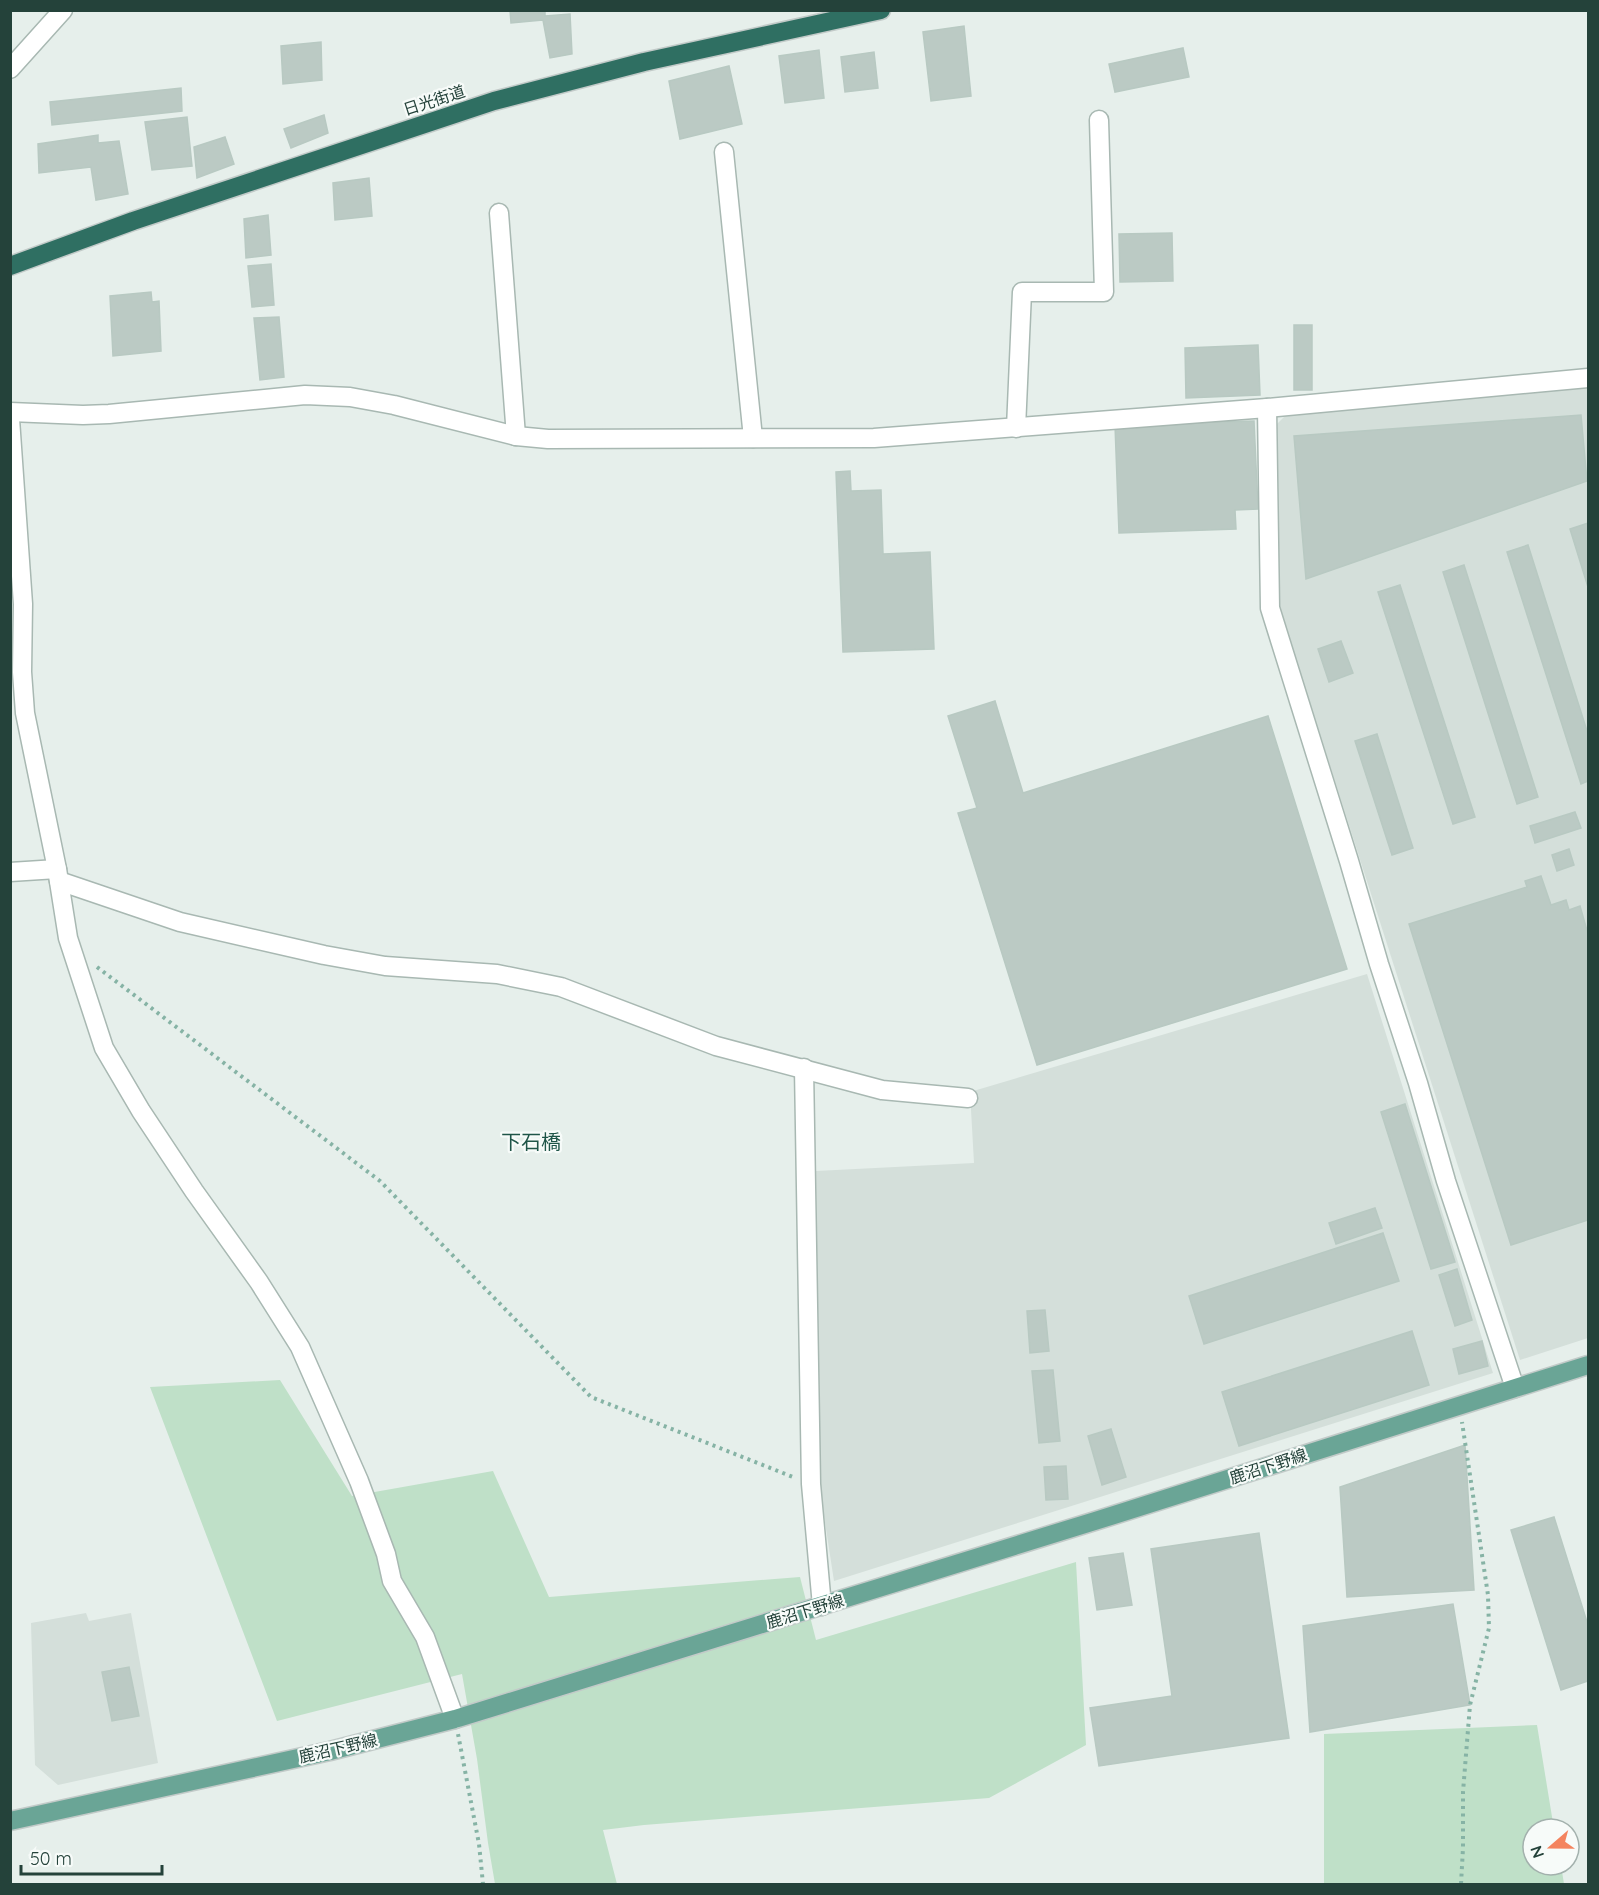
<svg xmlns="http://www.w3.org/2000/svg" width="1599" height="1895" font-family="Quicksand,'Noto Sans JP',sans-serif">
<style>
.built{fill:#d4dfda}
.green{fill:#bfe0c8}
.building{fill:#bbcac4;stroke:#b8c9c2;stroke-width:1.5}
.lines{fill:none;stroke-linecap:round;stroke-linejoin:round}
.street-casing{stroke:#a8b8b2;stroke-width:21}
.primary-casing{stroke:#c2cac8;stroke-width:21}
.highway-casing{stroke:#c2cac8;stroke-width:21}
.path{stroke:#86b3a5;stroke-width:4;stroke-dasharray:3 4.5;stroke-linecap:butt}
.street{stroke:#fff;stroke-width:18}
.primary{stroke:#6aa596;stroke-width:18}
.highway{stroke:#2f6f62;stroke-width:18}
.labels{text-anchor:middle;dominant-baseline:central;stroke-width:4.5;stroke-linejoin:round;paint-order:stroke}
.street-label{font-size:16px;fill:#24423a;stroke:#f7fbf9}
.quarter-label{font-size:20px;fill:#1f5548;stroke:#f7fbf9}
</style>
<rect width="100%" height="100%" fill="#e6efeb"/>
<!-- built -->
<g class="built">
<path d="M1588,388V1338L1520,1360L1278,603L1276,425L1288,413Z"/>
<path d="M1367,974L1493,1373L834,1581L819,1483L816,1171L974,1163L970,1092Z"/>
<path d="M86,1613L89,1621L131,1613L158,1763L58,1785L35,1765L31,1623Z"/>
</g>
<!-- green -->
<g class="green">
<path d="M280,1380L352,1496L493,1471L549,1597L800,1577L816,1640L1076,1562L1086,1745L989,1798L644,1825L603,1830L617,1884H495L488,1843L477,1759L462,1674L277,1721L150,1387Z"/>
<path d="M1537,1725L1554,1829H1533V1865H1561L1564,1884H1324V1734Z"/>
</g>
<!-- building -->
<g class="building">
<path d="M510,10H545V16L570,14L572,54L550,58L543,20L511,23Z"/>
<path d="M964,26L971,96L931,101L923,32Z"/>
<path d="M321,42L322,80L283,84L281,46Z"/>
<path d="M1183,48L1189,77L1115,92L1109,64Z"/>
<path d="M819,50L824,98L785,103L779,56Z"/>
<path d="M874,52L878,88L845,92L841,57Z"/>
<path d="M729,66L742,124L680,139L669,81Z"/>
<path d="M181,88L182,111L52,125L50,102Z"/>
<path d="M324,115L328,133L291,148L284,129Z"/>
<path d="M187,117L192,166L152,170L145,122Z"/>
<path d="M98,135V143L119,141L128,194L96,200L91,167L39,173L38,144Z"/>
<path d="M225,137L234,164L197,178L194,147Z"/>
<path d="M369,178L372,216L335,220L333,183Z"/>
<path d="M268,215L271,255L246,258L244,219Z"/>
<path d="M1172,233L1173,281L1120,282L1119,234Z"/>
<path d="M271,264L274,305L252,307L248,266Z"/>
<path d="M151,292L152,302L159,301L161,351L113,356L110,296Z"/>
<path d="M279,317L284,377L260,380L254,318Z"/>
<rect x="1294" y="325" width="18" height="65"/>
<path d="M1258,345L1260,395L1186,398L1185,348Z"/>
<path d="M1581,415L1587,481L1306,579L1294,436Z"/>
<path d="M1254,421L1258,509L1235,510L1236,529L1119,533L1115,425Z"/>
<path d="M850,471L851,491L881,490L883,554L930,552L934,649L843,652L836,472Z"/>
<path d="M1588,523V587L1570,529Z"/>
<path d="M1528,545L1588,734V781L1581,784L1507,552Z"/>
<path d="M1464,565L1538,797L1517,804L1443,572Z"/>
<path d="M1400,585L1475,817L1453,824L1378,592Z"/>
<path d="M1341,641L1353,673L1329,682L1318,649Z"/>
<path d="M995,701L1023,793L1268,716L1347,969L1037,1065L958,813L977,808L948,716Z"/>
<path d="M1377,734L1413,848L1392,855L1355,741Z"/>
<path d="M1575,812L1581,828L1535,843L1530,826Z"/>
<path d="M1569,849L1574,865L1557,871L1552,855Z"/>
<path d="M1541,876L1551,905L1566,900L1569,910L1580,906L1588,934V1220L1511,1245L1409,924L1527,887L1525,881Z"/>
<path d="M1405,1104L1455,1262L1431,1269L1381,1112Z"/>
<path d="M1375,1208L1382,1228L1336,1244L1329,1223Z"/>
<path d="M1383,1233L1399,1281L1204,1344L1189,1296Z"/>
<path d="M1457,1269L1472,1320L1455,1326L1439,1275Z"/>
<path d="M1045,1310L1049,1351L1030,1353L1027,1311Z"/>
<path d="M1412,1331L1429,1385L1239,1446L1222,1392Z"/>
<path d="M1482,1341L1488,1366L1459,1374L1453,1349Z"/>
<path d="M1053,1370L1060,1441L1039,1443L1032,1371Z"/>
<path d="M1111,1429L1126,1477L1102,1485L1088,1436Z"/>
<path d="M1465,1445L1474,1590L1347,1597L1340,1487Z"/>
<path d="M1066,1466L1068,1499L1046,1500L1044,1467Z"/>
<path d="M1554,1517L1588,1625V1681L1561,1690L1511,1530Z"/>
<path d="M1259,1533L1289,1738L1099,1766L1090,1708L1172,1696L1151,1549Z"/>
<path d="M1123,1553L1132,1605L1097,1610L1089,1558Z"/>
<path d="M1453,1604L1470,1705L1310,1732L1303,1626Z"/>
<path d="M129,1667L139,1716L112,1721L102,1672Z"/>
</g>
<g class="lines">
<!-- street casing -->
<g class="street-casing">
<g id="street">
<path d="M10,69L63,10"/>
<path d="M724,152L753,438"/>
<path d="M499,213L516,436"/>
<path d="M1267,408L1270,608L1349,861L1379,964L1418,1083L1446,1181L1515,1388"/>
<path d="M10,412L83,415L109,414L305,395L350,397L394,405L516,436L548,439L874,438L1267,408L1588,378"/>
<path d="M10,419L23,604L22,672L25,713L57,869L68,938L104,1048L141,1111L194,1191L259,1282L300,1347L359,1481L386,1554L392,1581L425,1637L455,1719"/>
<path d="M1016,428L1022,292H1104L1099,120"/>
<path d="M10,872L57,869"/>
<path d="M59,881L180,922L324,955L385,966L497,974L561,987L716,1046L882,1090L968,1098"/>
<path d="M804,1068L811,1484L822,1606"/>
</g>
</g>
<!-- primary casing -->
<g class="primary-casing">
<path id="primary" d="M10,1821L330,1751L455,1719L1095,1521L1588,1365"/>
</g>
<!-- highway casing -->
<g class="highway-casing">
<path id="highway" d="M10,266L133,221L494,101L644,62L881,10"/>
</g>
<!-- path -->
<g class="path">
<path d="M97,967L380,1181L591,1397L793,1477"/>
<path d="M458,1734L479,1844L483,1884"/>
<path d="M1461,1884L1463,1848V1792L1470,1705L1489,1628L1488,1595L1462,1422"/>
</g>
<!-- street -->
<use href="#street" class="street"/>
<!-- primary -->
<use href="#primary" class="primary"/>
<!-- highway -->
<use href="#highway" class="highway"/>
</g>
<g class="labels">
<!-- street labels -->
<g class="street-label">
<text transform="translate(434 100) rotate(-18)">日光街道</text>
<text transform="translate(1268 1466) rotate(-18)">鹿沼下野線</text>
<text transform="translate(805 1611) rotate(-17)">鹿沼下野線</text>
<text transform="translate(338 1748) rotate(-13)">鹿沼下野線</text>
</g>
<!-- quarter labels -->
<g class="quarter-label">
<text x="531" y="1141">下石橋</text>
</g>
</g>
<!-- border -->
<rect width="1599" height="1895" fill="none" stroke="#24423a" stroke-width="24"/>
<!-- north arrow -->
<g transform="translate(1551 1847) rotate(250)"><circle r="28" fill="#f7fbf9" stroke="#a3b1ad" stroke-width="1.5"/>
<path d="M0-4.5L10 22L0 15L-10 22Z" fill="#f4845f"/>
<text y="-9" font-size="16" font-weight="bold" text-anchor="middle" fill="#24423a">N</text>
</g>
<!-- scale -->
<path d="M21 1865v9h141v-9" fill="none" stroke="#24423a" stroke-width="3"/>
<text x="30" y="1865" font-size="18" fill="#24423a" stroke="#f7fbf9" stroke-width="4.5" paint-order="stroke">50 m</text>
</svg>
